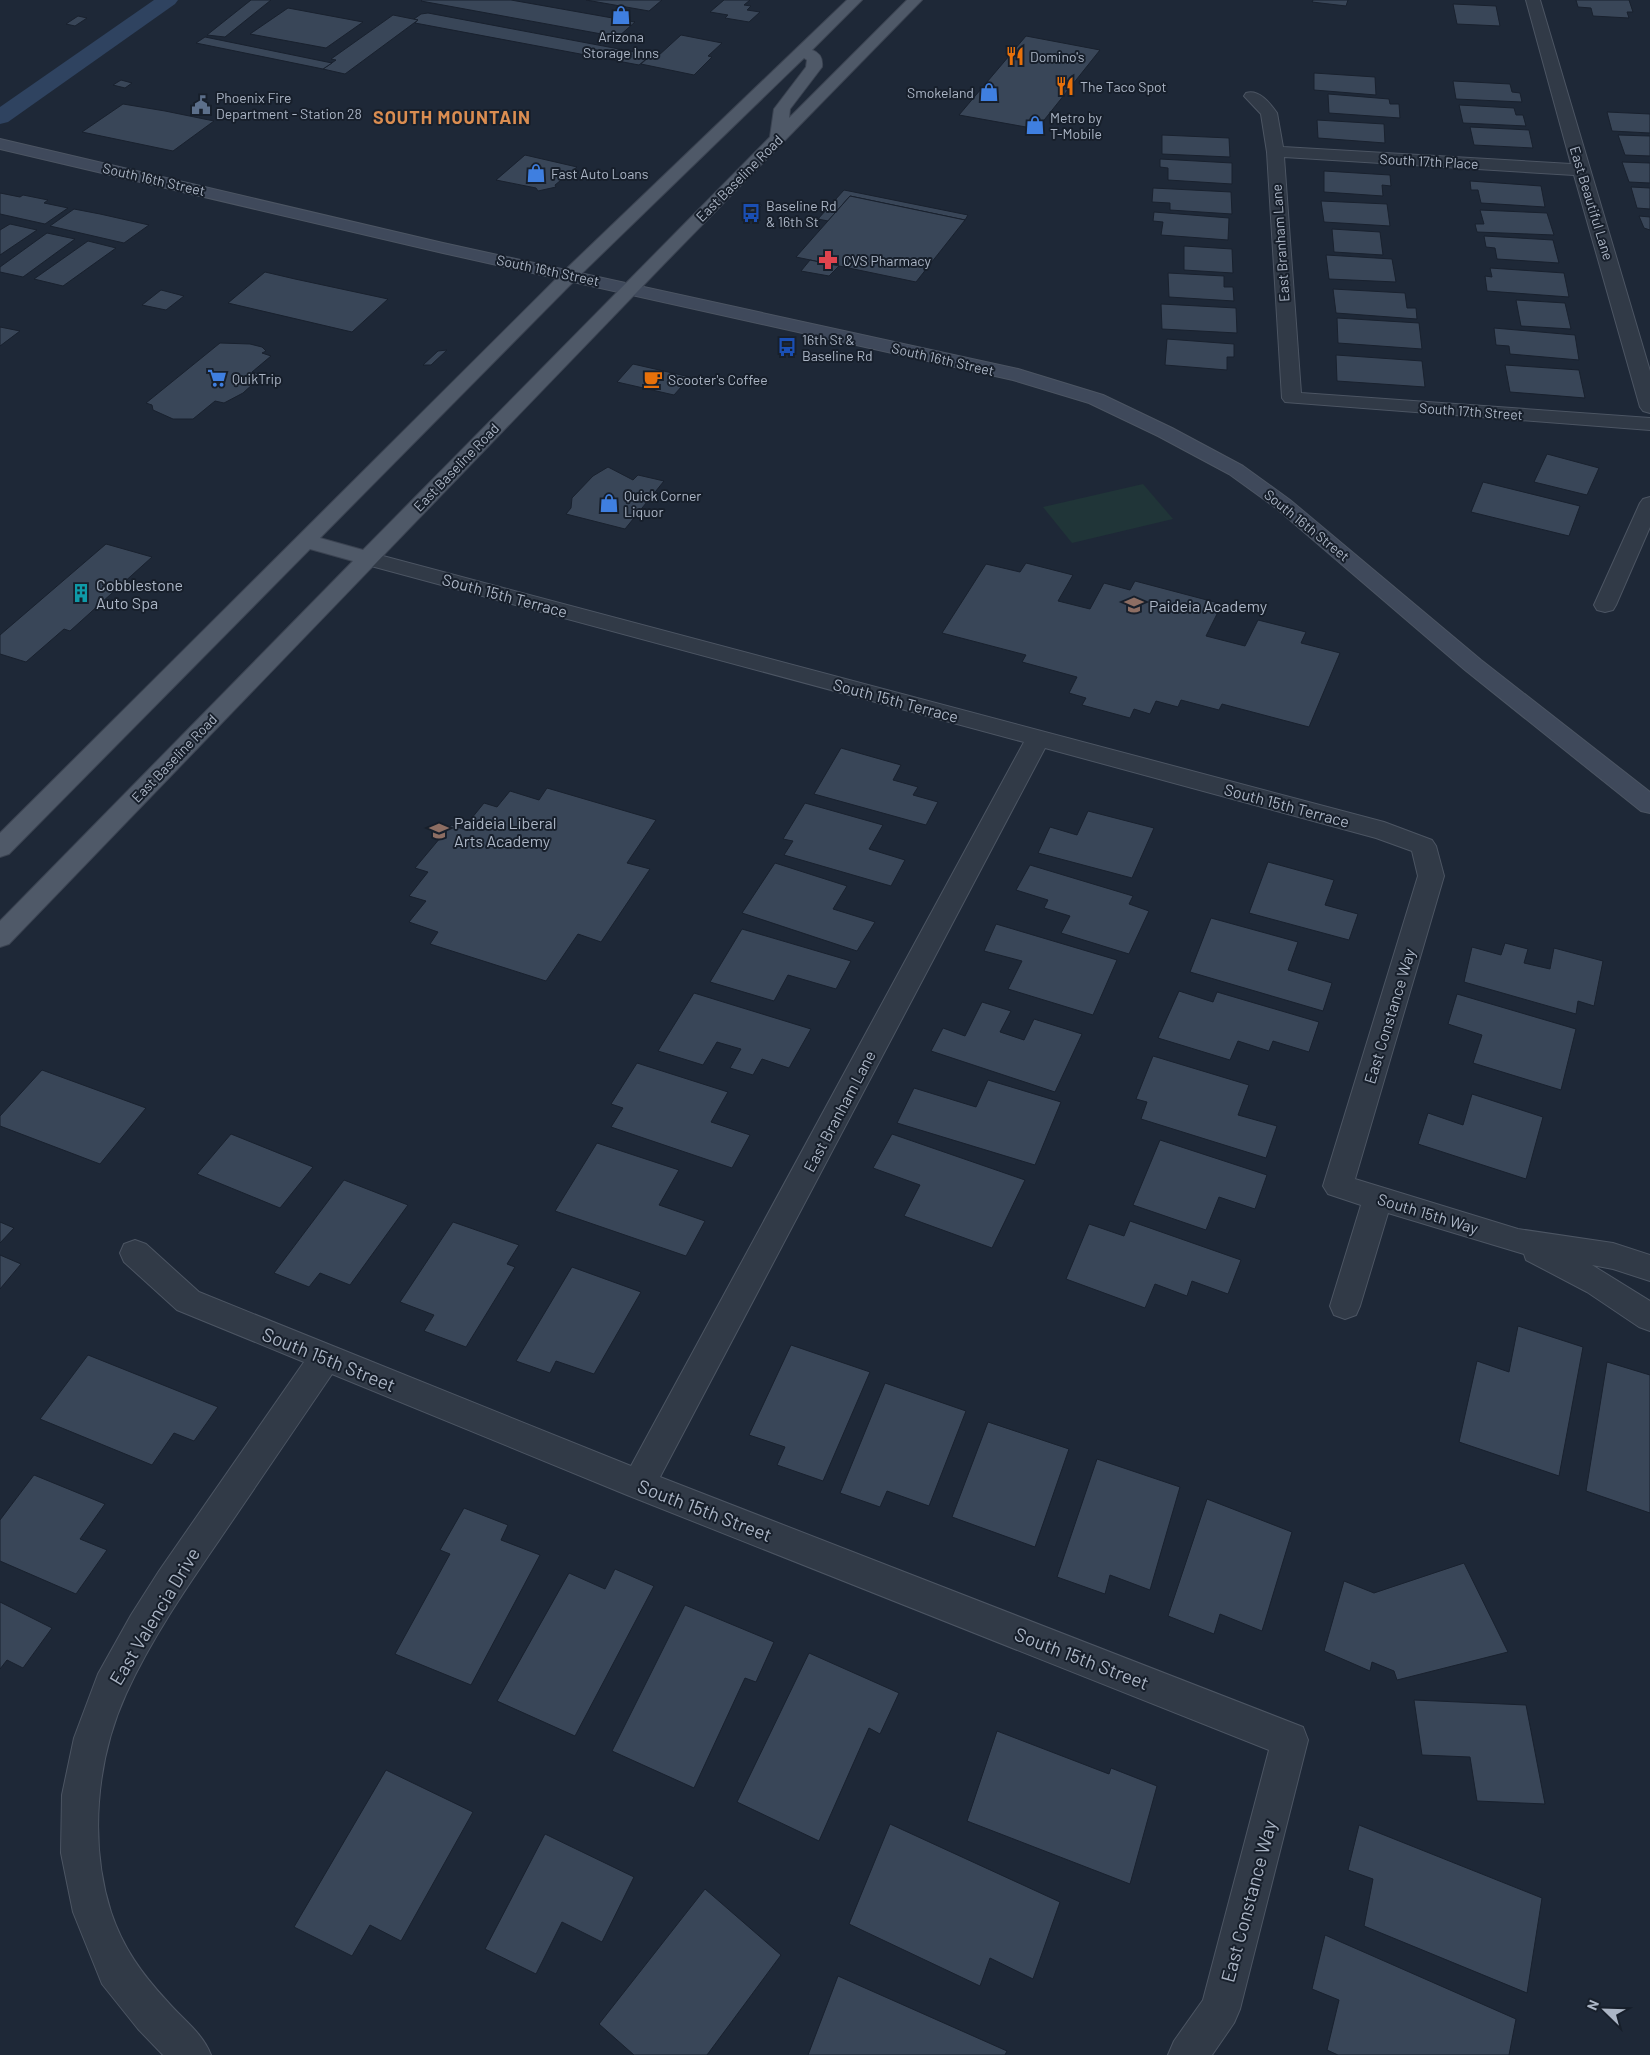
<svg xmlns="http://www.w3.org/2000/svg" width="1650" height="2055" font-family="Barlow,sans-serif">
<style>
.green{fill:#203538}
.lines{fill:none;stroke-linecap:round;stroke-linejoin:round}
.canal{fill:#2f4360;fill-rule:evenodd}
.building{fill:#394658;stroke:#19212e}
.minor-casing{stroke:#4c5563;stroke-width:2}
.secondary-casing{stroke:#4c5563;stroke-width:2}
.primary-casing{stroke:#3b4351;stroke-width:2}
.minor{fill:#313a47;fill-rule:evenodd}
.secondary{fill:#3f495b;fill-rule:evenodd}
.primary{fill:#4f5968;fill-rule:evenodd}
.labels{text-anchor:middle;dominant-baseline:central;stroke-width:4;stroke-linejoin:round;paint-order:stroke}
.far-poi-label{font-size:14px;fill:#abb5c5;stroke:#171f2b;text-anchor:start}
.far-street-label{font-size:14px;fill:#abb5c5;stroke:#171f2b}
.poi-label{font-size:16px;fill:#abb5c5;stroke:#171f2b;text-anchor:start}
.street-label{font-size:16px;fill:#abb5c5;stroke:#171f2b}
.far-district-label{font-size:18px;font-weight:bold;letter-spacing:1px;fill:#da8d51;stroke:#171f2b}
.near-street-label{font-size:19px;fill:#abb5c5;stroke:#171f2b}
</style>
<rect width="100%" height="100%" fill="#1e2837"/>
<!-- green -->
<path class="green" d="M1143,484L1173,519L1072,543L1043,507Z"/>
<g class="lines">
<!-- canal -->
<path class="canal" d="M154,0H178L175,4L8,122L0,124V107Z"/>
</g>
<!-- building -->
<g class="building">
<path d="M251,0H271L225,37L207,35Z"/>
<path d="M422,0H511L635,22L618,37L421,1Z"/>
<path d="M586,0H662L649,11Z"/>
<path d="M724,0H750L744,5L751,6L747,10L760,12L749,22L725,18L728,15L710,12Z"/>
<path d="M1313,0H1348L1346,6L1312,2Z"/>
<path d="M1576,0H1629L1633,12H1627L1629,18L1593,16L1591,8L1578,7Z"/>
<path d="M1453,4L1496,6L1500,26L1457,24Z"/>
<path d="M288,8L363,22L326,48L250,34Z"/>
<path d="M428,13L651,55L639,65L415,23L418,20L414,19L421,14Z"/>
<path d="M393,15L418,20L345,74L323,69L336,60L331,59Z"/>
<path d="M78,16L87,18L75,26L66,24Z"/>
<path d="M681,35L722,43L708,56L712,57L694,75L641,64L651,55L658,56Z"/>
<path d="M1026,36L1100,50L1037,129L959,115Z"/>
<path d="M205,37L332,63L323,69L196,43Z"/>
<path d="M1314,73L1375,77L1376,95L1314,90Z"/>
<path d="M121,80L132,83L125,88L113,85Z"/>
<path d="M1453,81L1510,84L1512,92L1520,93L1522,102L1456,99Z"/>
<path d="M1328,94L1389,99L1390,104H1399L1400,118L1329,113Z"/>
<path d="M123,104L165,111L214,121L173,151L82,132Z"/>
<path d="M1459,105L1514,108L1516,115H1523L1526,126L1463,123Z"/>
<path d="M1607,112L1650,114V133L1612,131Z"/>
<path d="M1317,120L1384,124L1385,143L1318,138Z"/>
<path d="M1470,127L1529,130L1533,148L1474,145Z"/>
<path d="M1162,135L1229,138L1230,157L1162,154Z"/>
<path d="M1618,135L1650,136V156L1625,155Z"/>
<path d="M525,155L577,167L555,185L556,187L538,191L536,188L496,180Z"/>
<path d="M1160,159L1232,163V184L1168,180V168L1160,167Z"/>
<path d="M1622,162L1650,163V183L1629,182Z"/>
<path d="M1324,171L1390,175L1391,186L1382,185L1383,196L1324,192Z"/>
<path d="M1470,181L1541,186L1545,207L1481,203L1478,190H1471Z"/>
<path d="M1631,187L1650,188V209L1637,208Z"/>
<path d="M1153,188L1231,192L1232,214L1170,210V203L1152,202Z"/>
<path d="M844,190L968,215L965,220L850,196L828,221L818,219Z"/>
<path d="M0,193L20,197L23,195L48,200L44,203L68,208L45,224L0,214Z"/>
<path d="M850,196L965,220L916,282L796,257Z"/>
<path d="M1321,201L1387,204L1390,226L1324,222Z"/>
<path d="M755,205H762L751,217H744Z"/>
<path d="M74,209L100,214L149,225L124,243L50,226Z"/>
<path d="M1480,210L1547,213L1554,235L1477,232L1475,224H1484Z"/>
<path d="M1154,212L1229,218L1228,240L1161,235L1163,222L1153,221Z"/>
<path d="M1639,216L1650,217V230L1644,228Z"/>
<path d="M10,224L37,230L0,255V230Z"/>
<path d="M1332,229L1380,232L1383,255L1334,252Z"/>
<path d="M47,233L75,239L23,277L0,272V267Z"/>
<path d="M1484,236L1553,240L1559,263L1497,259L1495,248L1486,247Z"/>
<path d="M88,241L116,248L63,286L34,279Z"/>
<path d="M1184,246L1232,249L1233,273L1184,270Z"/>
<path d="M1326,255L1392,259L1396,282L1329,279Z"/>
<path d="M810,260L839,266L829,276L801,271Z"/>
<path d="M1490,268L1564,273L1569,297L1487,291L1485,276L1492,277Z"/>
<path d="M265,272L295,279L388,299L352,332L228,303Z"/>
<path d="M1168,273L1224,276V287H1233L1234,301L1169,297Z"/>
<path d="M1333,289L1405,293L1407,308H1416L1417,319L1336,313Z"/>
<path d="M161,290L184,296L166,310L142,305Z"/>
<path d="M1516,300L1565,303L1571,329L1521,326Z"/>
<path d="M1161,304L1236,308L1237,333L1162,329Z"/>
<path d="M1337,318L1419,323L1422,349L1338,343Z"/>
<path d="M0,327L20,331L0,346Z"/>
<path d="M1494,328L1575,335L1579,360L1510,354L1509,346L1496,345Z"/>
<path d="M1167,339L1234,344V357H1227V370L1165,365Z"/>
<path d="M220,343L250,344L262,347L266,351L262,353L271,356L252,372L259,374L254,383L243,393L224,403L215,401L193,419H173L153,410L152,405L146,403Z"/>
<path d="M447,350L431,365H423L438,351Z"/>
<path d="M1336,355L1422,361L1425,387L1337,381Z"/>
<path d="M633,364L690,377L674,395L617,382Z"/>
<path d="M1505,365L1579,370L1585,398L1510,392Z"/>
<path d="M1547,454L1599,468L1587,495L1534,482Z"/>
<path d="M608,467L633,480L638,475L664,481L625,529L566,514L571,508L572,498L593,476Z"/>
<path d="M1483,482L1580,506L1569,536L1471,512Z"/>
<path d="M106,544L152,557L70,631L64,629L26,662L0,654V635Z"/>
<path d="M1026,563L1073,575L1058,601L1090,609L1104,583L1130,590L1135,581L1222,604L1206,636L1245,646L1258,620L1306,632L1301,643L1340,653L1309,727L1222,704L1219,710L1181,700L1178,707L1156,701L1150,714L1134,709L1130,718L1082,705L1086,698L1069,693L1077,677L1022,662L1026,655L942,633L986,564L1020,572Z"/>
<path d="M841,748L901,765L893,780L918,787L913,795L938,802L926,825L814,794Z"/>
<path d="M547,788L656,820L627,863L650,869L601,942L578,934L546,981L430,944L438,932L409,922L426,901L409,896L428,872L415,868L451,825L463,829L484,803L497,807L510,791L539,800Z"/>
<path d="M805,803L883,825L869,849L905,860L891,886L784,855L793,841L783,839Z"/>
<path d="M1088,811L1154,828L1132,878L1038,853L1050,827L1077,835Z"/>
<path d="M1268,862L1334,880L1325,905L1358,914L1349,940L1249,913Z"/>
<path d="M775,863L847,886L833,909L875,922L857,951L742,913Z"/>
<path d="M1030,865L1133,896L1129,904L1149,911L1129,954L1061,933L1070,916L1044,908L1048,900L1016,890Z"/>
<path d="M1211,918L1298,942L1288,970L1332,983L1323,1011L1190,972Z"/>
<path d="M996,924L1117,960L1093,1015L1008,989L1022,961L984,951Z"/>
<path d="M742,929L851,961L836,989L788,975L774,1001L710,982Z"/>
<path d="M1505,943L1528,949L1524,963L1550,969L1554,948L1603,961L1594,1006L1578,1001L1576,1014L1464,982L1472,947L1501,955Z"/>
<path d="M1179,991L1213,1002L1217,992L1319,1022L1309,1052L1273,1041L1269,1051L1238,1041L1230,1060L1158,1038Z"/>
<path d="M694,993L811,1029L789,1068L762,1059L753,1075L730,1068L741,1049L717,1042L703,1065L658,1051Z"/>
<path d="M1457,994L1576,1029L1561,1090L1473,1063L1482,1035L1448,1024Z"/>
<path d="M982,1002L1011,1011L1000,1032L1024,1040L1034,1019L1082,1034L1055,1092L931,1051L943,1028L965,1036Z"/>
<path d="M1153,1056L1249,1085L1238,1115L1277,1126L1266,1158L1141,1119L1147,1102L1136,1099Z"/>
<path d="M637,1063L728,1092L711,1122L750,1135L732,1168L611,1127L623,1108L611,1104Z"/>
<path d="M42,1070L146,1108L100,1164L0,1126V1116Z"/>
<path d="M988,1080L1061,1102L1035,1165L897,1123L914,1088L976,1107Z"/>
<path d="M1472,1094L1543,1117L1526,1179L1418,1144L1428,1113L1463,1125Z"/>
<path d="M231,1134L313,1167L280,1208L197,1174Z"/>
<path d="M892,1134L1025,1180L992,1248L904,1216L920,1185L873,1168Z"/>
<path d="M1160,1140L1267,1175L1255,1209L1219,1197L1206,1230L1133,1205Z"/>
<path d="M597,1143L679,1170L659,1205L705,1221L686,1256L555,1211Z"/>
<path d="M344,1180L408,1205L350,1285L320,1273L309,1287L274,1273Z"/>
<path d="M1130,1221L1241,1260L1228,1294L1192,1281L1187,1296L1155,1284L1145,1308L1066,1279L1089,1224L1124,1236Z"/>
<path d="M0,1222L14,1228L0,1243Z"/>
<path d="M453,1222L519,1245L507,1264L515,1267L466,1347L424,1331L434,1315L400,1302Z"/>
<path d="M0,1255L21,1264L0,1289Z"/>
<path d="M572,1267L641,1292L594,1374L556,1361L550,1373L516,1361Z"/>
<path d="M1518,1326L1583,1347L1559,1476L1459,1442L1477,1361L1509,1372Z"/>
<path d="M791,1345L870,1372L823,1481L777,1465L785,1447L749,1435Z"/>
<path d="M88,1355L218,1407L194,1441L174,1433L152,1465L40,1419Z"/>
<path d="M1607,1362L1650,1375V1513L1586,1491Z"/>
<path d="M885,1383L966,1411L929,1506L887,1491L880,1507L840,1493Z"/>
<path d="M988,1422L1069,1449L1035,1547L952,1517Z"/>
<path d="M1097,1459L1180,1487L1150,1590L1110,1575L1105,1594L1057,1577Z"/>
<path d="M34,1475L105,1504L80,1539L107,1550L76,1594L0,1561V1520Z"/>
<path d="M1207,1499L1292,1532L1262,1631L1220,1614L1214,1634L1168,1616Z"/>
<path d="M464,1508L508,1525L501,1540L540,1555L471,1685L395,1654L450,1554L440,1550Z"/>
<path d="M1464,1563L1508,1652L1397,1680L1394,1671L1372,1662L1370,1671L1324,1651L1344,1581L1374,1593Z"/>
<path d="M615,1569L654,1586L575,1736L497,1701L569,1573L605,1589Z"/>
<path d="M0,1602L52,1628L23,1668L7,1660L0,1669Z"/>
<path d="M685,1605L774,1642L756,1682L745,1678L694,1788L612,1751Z"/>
<path d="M809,1653L899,1693L880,1734L869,1728L819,1841L737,1802Z"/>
<path d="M1414,1700L1526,1705L1545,1804L1477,1801L1470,1757L1422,1755Z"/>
<path d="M997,1731L1109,1774L1111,1768L1157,1786L1130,1884L967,1821Z"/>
<path d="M386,1770L473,1812L401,1941L370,1925L352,1956L294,1927Z"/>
<path d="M890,1824L1060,1902L1033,1979L990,1958L980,1986L849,1924Z"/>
<path d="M1359,1825L1542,1898L1527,1993L1364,1926L1373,1879L1348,1870Z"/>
<path d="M545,1834L634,1877L602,1942L562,1922L536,1974L485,1949Z"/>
<path d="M705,1889L781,1955L707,2055H634L599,2024Z"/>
<path d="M1325,1935L1516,2019L1509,2055H1338L1327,2050L1339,2000L1312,1989Z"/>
<path d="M838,1976L1007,2051L1005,2055H808Z"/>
</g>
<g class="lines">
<!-- minor casing -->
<g class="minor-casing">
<g id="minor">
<path d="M1526,0H1540L1650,371V413L1643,411L1640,407L1574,175L1284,157L1301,393L1650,418V430L1285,402L1282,398L1267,152L1261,114L1244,96L1246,93C1259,89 1270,103 1277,113L1283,147L1571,164Z"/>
<path d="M1650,497V527L1616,605L1613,610L1605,612L1597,610L1594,605L1640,503L1643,499Z"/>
<path d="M368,552L1384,822L1432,840L1436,846L1444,876L1355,1179L1518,1229L1613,1243L1650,1255V1281L1613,1269L1592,1265L1650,1301V1331L1639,1327L1587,1292L1526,1260L1524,1254L1388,1213L1360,1306L1356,1315L1345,1319L1334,1315L1330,1306L1361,1205L1328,1194L1323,1186L1418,876L1412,851L1376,838L1045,748L660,1477L1303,1727L1308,1740L1240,2009L1234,2023L1212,2055H1168L1174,2041L1203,2000L1269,1750L627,1495L332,1374C296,1427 260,1480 224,1533C189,1584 152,1637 126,1694C96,1760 89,1843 111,1912C123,1948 142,1974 167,2001C183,2020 202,2032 211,2055H163L138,2029L102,1984L73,1912L61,1853L62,1795L74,1738L98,1674L131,1615L159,1571L304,1362L177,1310L124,1262L120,1253L124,1244L135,1240L146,1244L199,1292L631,1466L1024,742L360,563L357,558L360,553Z"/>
</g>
</g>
<!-- secondary casing -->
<g class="secondary-casing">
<path id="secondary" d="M0,139L443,243L1018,369L1103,395L1172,428L1243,466L1290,500L1481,660L1650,792V813L1641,811L1465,670L1276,508L1229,474L1158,436L1089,403L1013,380L443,253L0,149Z"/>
</g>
<!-- primary casing -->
<g class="primary-casing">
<path id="primary" d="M847,0H862L812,50C820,53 823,58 822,67L790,109L789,118L907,0H922L663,265L9,944L0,947V921L353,561L310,549L9,854L0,857V833L564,271ZM804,58L807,60L806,67L774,109L770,137L363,550L320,538L576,279Z"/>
</g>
<!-- minor -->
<use href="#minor" class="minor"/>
<!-- secondary -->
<use href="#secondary" class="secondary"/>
<!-- primary -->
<use href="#primary" class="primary"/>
</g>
<!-- icons -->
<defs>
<g id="shop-bare" transform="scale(1.5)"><path d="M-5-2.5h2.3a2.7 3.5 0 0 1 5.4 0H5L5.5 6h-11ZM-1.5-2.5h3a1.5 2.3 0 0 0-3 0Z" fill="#3f7fe0" stroke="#171f2b" stroke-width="2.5" paint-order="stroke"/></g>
<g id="restaurant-bare" transform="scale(1.5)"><path d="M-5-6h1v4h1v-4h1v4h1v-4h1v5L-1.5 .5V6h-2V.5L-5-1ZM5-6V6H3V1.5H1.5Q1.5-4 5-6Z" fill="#e8710a" stroke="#171f2b" stroke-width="2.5" paint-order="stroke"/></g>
<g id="civic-bare" transform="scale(1.5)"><path d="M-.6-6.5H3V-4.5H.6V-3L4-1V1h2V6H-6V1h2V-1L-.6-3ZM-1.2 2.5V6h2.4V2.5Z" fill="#5c6f8a" stroke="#171f2b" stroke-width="2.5" paint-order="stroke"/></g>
<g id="bus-bare" transform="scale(1.5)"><path d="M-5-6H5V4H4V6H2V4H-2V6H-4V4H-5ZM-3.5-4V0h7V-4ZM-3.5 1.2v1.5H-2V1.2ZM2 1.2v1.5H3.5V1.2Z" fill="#1a4fb4" stroke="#171f2b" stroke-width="2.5" paint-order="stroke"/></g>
<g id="pharmacy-bare" transform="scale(1.5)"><path d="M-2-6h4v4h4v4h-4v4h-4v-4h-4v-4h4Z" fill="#e0444e" stroke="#171f2b" stroke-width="2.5" paint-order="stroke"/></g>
<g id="supermarket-bare" transform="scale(1.5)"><path d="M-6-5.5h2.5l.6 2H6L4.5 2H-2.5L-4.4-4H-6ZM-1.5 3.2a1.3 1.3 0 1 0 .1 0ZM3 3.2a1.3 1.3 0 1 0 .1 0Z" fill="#3f7fe0" stroke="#171f2b" stroke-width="2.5" paint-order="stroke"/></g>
<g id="cafe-bare" transform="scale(1.5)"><path d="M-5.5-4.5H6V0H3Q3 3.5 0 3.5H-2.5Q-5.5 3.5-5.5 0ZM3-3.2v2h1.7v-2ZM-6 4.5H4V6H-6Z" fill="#e8710a" stroke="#171f2b" stroke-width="2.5" paint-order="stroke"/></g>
<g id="building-bare" transform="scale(1.5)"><path d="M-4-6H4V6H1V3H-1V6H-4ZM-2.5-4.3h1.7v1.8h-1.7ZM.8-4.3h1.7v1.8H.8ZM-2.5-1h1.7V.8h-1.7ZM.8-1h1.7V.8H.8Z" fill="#0f9aa8" stroke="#171f2b" stroke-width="2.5" paint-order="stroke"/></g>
<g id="school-bare" transform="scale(1.5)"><path d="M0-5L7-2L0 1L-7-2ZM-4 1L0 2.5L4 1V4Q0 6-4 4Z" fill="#8d6e63" stroke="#171f2b" stroke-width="2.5" paint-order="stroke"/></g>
</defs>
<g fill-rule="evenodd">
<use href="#shop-bare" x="621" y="15"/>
<use href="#restaurant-bare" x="1015" y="56"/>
<use href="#restaurant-bare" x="1065" y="86"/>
<use href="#shop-bare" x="989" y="92"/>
<use href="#civic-bare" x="201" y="105"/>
<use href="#shop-bare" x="1035" y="125"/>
<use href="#shop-bare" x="536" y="173"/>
<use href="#bus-bare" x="751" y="213"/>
<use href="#pharmacy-bare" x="828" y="260"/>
<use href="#bus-bare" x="787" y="347"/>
<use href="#supermarket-bare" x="217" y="378"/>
<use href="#cafe-bare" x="653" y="379"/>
<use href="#shop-bare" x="609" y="503"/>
<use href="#building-bare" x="81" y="593"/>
<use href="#school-bare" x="1134" y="605"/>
<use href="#school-bare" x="439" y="831"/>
</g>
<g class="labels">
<!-- far-poi labels -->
<g class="far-poi-label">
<text x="621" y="36" text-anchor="middle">Arizona<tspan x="621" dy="16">Storage Inns</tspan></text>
<text x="1030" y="56">Domino's</text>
<text x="1080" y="86">The Taco Spot</text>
<text x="974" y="92" text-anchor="end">Smokeland</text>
<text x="216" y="97">Phoenix Fire<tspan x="216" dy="16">Department - Station 28</tspan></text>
<text x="1050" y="117">Metro by<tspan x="1050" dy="16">T-Mobile</tspan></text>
<text x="551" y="173">Fast Auto Loans</text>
<text x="766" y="205">Baseline Rd<tspan x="766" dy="16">&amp; 16th St</tspan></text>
<text x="843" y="260">CVS Pharmacy</text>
<text x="802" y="339">16th St &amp;<tspan x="802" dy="16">Baseline Rd</tspan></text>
<text x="232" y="378">QuikTrip</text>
<text x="668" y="379">Scooter's Coffee</text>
<text x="624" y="495">Quick Corner<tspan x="624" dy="16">Liquor</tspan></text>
</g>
<!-- far-street labels -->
<g class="far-street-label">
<text transform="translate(1429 161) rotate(3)">South 17th Place</text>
<text transform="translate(739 178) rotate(-45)">East Baseline Road</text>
<text transform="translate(154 179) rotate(13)">South 16th Street</text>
<text transform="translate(1592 203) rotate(73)">East Beautiful Lane</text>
<text transform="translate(1280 243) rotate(-94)">East Branham Lane</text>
<text transform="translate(548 270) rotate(12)">South 16th Street</text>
<text transform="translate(943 359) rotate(13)">South 16th Street</text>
<text transform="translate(1471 411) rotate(4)">South 17th Street</text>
<text transform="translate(456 467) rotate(-46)">East Baseline Road</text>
<text transform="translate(1307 525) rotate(39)">South 16th Street</text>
<text transform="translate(174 758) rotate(-46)">East Baseline Road</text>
</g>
<!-- poi labels -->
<g class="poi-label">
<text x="96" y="584">Cobblestone<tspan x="96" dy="18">Auto Spa</tspan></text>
<text x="1149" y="605">Paideia Academy</text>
<text x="454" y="822">Paideia Liberal<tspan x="454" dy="18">Arts Academy</tspan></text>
</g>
<!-- street labels -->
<g class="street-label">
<text transform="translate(505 595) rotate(15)">South 15th Terrace</text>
<text transform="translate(896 700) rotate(15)">South 15th Terrace</text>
<text transform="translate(1287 805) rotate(15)">South 15th Terrace</text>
<text transform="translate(1389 1016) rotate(-73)">East Constance Way</text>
<text transform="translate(839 1111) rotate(-62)">East Branham Lane</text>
<text transform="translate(1428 1213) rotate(17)">South 15th Way</text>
</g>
<!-- far-district labels -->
<g class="far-district-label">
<text x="452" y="117">SOUTH MOUNTAIN</text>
</g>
<!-- near-street labels -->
<g class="near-street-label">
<text transform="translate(329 1359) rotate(22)">South 15th Street</text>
<text transform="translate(705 1510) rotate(21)">South 15th Street</text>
<text transform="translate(154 1616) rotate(-59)">East Valencia Drive</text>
<text transform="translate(1082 1658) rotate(21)">South 15th Street</text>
<text transform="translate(1248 1901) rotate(-75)">East Constance Way</text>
</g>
</g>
<!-- north arrow -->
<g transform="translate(1605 2010) rotate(293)" stroke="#171f2b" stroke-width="4" paint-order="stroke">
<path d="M0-4L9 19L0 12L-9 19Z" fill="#abb5c5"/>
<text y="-8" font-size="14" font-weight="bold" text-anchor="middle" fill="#abb5c5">N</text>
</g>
</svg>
